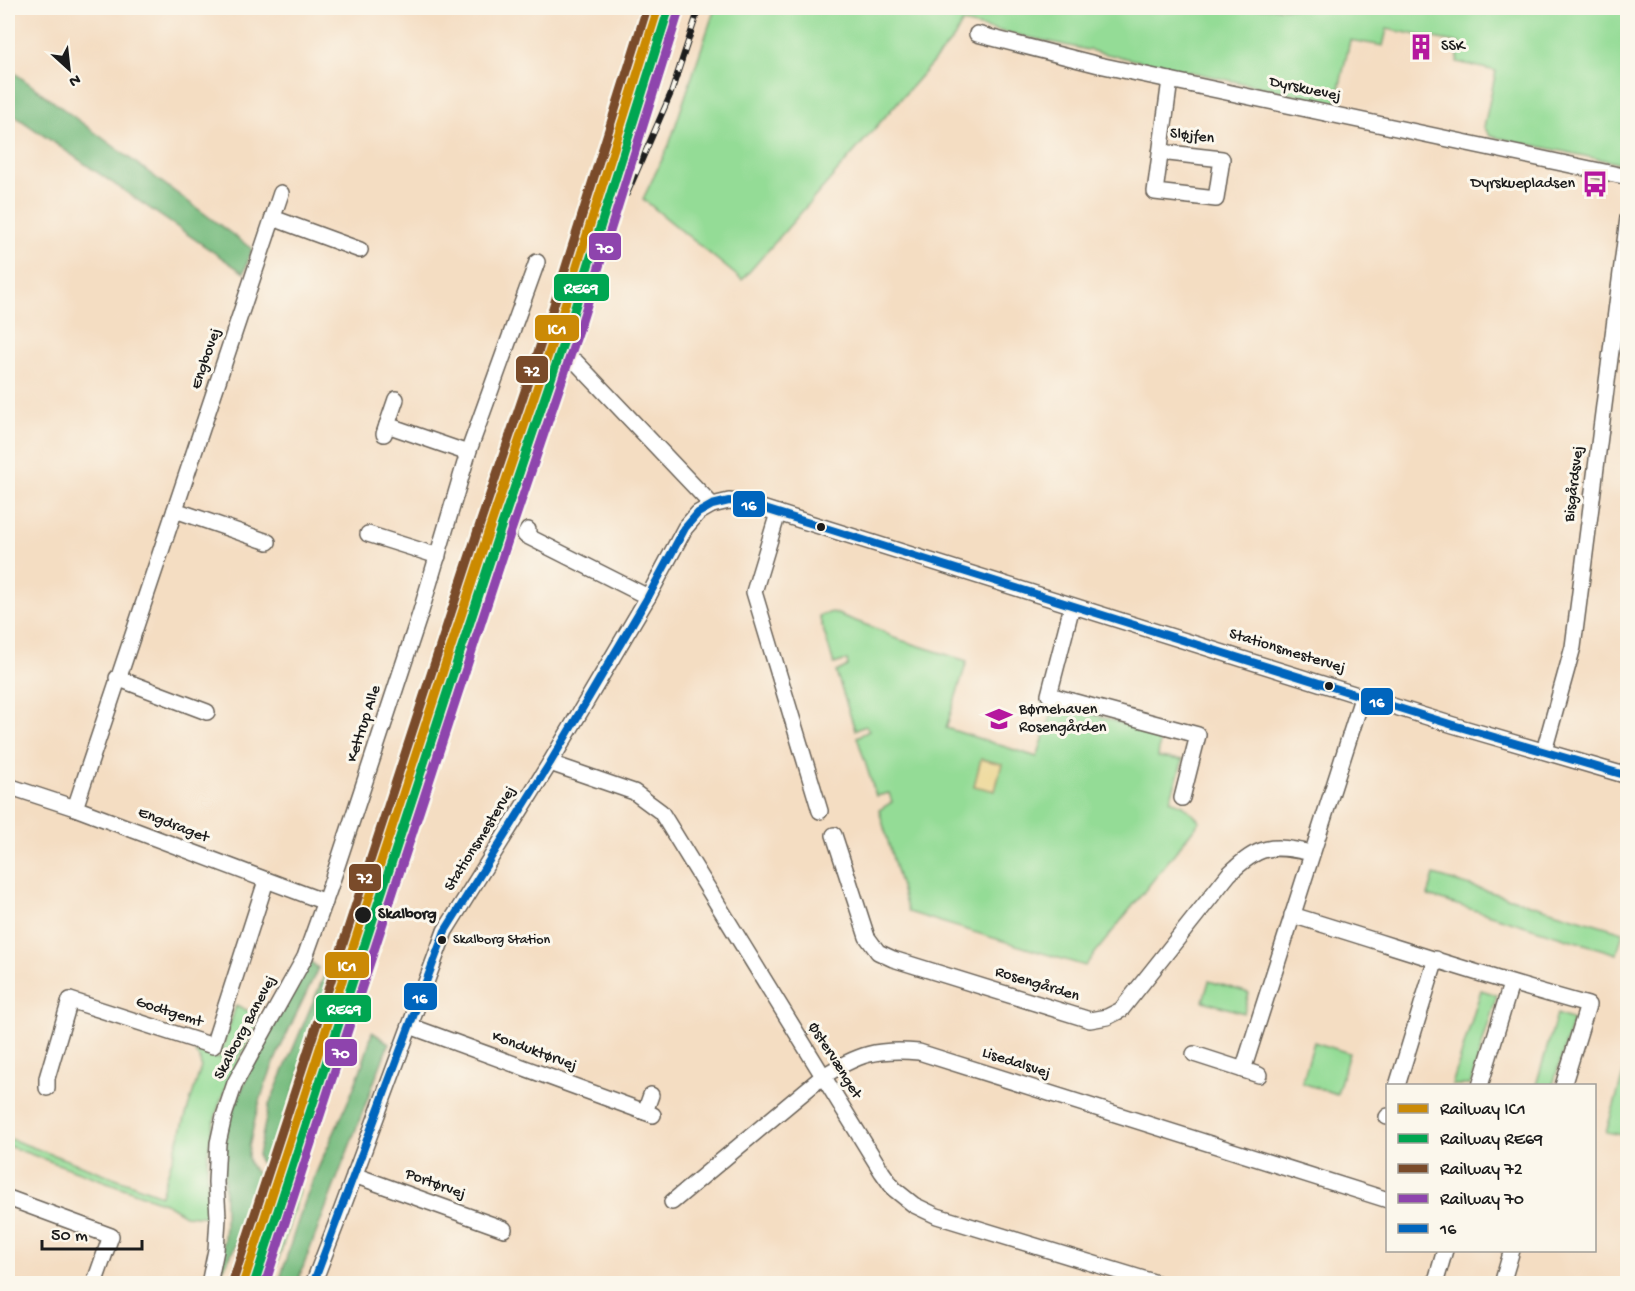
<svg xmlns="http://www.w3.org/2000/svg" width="1635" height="1291" font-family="'Gochi Hand',sans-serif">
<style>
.green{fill:#94dc96;stroke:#587c59;stroke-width:1.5}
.forest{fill:#77bc7f;stroke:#4a6c4e;stroke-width:1.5}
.sand{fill:#eeda9e;stroke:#857b5d;stroke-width:1.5}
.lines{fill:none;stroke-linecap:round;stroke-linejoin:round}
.minor-casing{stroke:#686056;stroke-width:18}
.minor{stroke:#fff;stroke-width:15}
.rail-casing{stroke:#1c1c1c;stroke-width:6}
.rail{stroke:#fbf7ec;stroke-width:4;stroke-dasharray:11;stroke-linecap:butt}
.bus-1-casing{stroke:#fbf7ec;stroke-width:12}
.bus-1{stroke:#0065bd;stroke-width:8}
.rail-1-casing{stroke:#fbf7ec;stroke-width:14}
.rail-2-casing{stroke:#fbf7ec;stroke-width:14}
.rail-3-casing{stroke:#fbf7ec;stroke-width:14}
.rail-4-casing{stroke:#fbf7ec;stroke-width:14}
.rail-1{stroke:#cb8a06;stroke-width:9}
.rail-2{stroke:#00a651;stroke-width:9}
.rail-3{stroke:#7a4b2a;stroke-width:9}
.rail-4{stroke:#8e44ad;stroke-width:9}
.bus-dot{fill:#1c1c1c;stroke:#fbf7ec;stroke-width:2}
.labels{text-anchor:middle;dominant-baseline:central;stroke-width:6;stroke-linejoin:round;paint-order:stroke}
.bus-label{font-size:14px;fill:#1c1c1c;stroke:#fbf7ec;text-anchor:start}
.poi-label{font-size:16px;fill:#1c1c1c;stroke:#fbf7ec;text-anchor:start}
.street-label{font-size:16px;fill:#1c1c1c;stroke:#fbf7ec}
.stop-label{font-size:16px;font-weight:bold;fill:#1c1c1c;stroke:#fbf7ec;text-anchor:start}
.line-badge{stroke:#fbf7ec;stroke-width:2}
.badge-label{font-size:16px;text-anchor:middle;font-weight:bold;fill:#fff}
</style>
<rect width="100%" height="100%" fill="#fbf7ec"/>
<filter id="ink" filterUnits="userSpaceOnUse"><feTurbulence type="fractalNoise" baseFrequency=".0167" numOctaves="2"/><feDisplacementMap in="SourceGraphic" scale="12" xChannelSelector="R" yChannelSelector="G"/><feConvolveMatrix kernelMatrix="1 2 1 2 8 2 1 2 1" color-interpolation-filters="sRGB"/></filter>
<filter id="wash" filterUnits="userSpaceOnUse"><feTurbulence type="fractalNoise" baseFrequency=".008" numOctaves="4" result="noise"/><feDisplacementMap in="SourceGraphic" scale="24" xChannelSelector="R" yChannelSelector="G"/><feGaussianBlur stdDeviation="1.35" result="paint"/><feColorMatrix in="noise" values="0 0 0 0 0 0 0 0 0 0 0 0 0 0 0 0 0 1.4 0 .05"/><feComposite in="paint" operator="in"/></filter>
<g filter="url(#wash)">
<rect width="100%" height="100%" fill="#f4ddc2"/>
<!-- green -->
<g class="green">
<path d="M715,8H1627V165L1490,136L1484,127L1496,71L1457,62L1460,43L1387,29L1383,46L1350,40L1336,103L962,23L954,38L742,280L643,199L669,145Z"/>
<path d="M832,612L882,631L894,638L967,661L946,728L1037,757L1053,710L1041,706L1044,699L1155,734L1160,739L1158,757L1183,760L1170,800L1183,805L1200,821L1085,966L908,912L879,810L892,802L889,793L876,796L857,737L869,731L866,726L855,730L836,672L848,666L847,660L834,664L819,616Z"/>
<path d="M1434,875L1623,932L1617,954L1428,896Z"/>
<path d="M1209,981L1249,993L1244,1013L1203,1001Z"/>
<path d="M1481,990L1497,995L1470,1085H1452Z"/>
<path d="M236,1005L261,1017C238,1061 214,1102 208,1152C206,1173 208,1196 209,1217L185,1215L167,1204L8,1146V1138L161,1195L201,1067L200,1059L195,1053L196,1051L219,1059Z"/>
<path d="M1557,1014L1573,1020L1553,1085H1536Z"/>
<path d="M1314,1042L1349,1053L1337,1094L1302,1083Z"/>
<path d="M1627,1062V1119L1622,1135L1606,1132Z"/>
<path d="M296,1186L300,1191L271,1283H260Z"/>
</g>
<!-- forest -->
<g class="forest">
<path d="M8,68L252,249L244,273L8,111Z"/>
<path d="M310,961L318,968C294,1021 263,1075 252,1133C251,1140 248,1148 248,1156C249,1166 253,1173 264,1175L260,1198L220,1276L225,1226L224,1147L229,1120L253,1063Z"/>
<path d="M327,969H329L332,974L282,1128L267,1167L259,1161L258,1155L269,1105Z"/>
<path d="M372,1032L389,1043L297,1283H279C289,1248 300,1212 314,1178C334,1130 360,1083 372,1032Z"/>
</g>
<!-- sand -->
<path class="sand" d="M981,759L1002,764L995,791L974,786Z"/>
</g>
<g filter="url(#ink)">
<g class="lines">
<!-- minor casing -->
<g class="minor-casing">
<g id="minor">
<path d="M977,34L1099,65L1628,177"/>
<path d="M1160,152L1222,159L1216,199L1155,192L1170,80"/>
<path d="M273,218L360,250"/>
<path d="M576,362L712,505"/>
<path d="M387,425L468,453"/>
<path d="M384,434L396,399"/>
<path d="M175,510L268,542"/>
<path d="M778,513L754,592L820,811"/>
<path d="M528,530L525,535L648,597"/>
<path d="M368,534L438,556"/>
<path d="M1072,606L1049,695L1198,735L1182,798"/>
<path d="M117,678L207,712"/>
<path d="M1544,751L1573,647L1628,218"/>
<path d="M550,763L634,792L661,812L882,1172L894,1189L914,1205L937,1216L1160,1284"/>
<path d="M8,786L75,808L325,902"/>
<path d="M75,808L281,193"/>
<path d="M834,835L867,937L878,952L893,959L1090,1020L1107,1017L1121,1010L1229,874C1259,845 1271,844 1311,853"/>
<path d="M1292,915C1391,945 1488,978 1588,1005L1563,1086"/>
<path d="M410,1026L653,1115"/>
<path d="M1194,1054L1259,1075"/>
<path d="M1243,1070L1363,695"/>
<path d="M1397,1086L1436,959"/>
<path d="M1480,1086L1511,984"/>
<path d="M47,1088V1078L70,1000L213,1046L266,881"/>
<path d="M645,1112L651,1095"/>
<path d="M1387,1117L1388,1116"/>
<path d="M354,1175L504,1229"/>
<path d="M8,1198L111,1236L94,1284"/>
<path d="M672,1202L822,1077C858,1054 877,1048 919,1052L1388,1200"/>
<path d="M1504,1277L1512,1250"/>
<path d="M209,1284L216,1250L218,1218L216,1182L218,1143L224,1116L235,1083L305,957L330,887L421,611L468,453L537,262"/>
<path d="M313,1284L342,1209L445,931L550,763L648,597L685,528L698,513L712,505L729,501L746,503L1453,725L1628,776"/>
<path d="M1435,1284L1445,1250"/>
</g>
</g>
<!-- minor -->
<use href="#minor" class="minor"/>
<!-- rail casing -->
<g class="rail-casing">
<g id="rail">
<path d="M627,194L671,93L699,8"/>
<path d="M404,851L535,460L680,8"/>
</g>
</g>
<!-- rail -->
<use href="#rail" class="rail"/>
<!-- bus-1 casing -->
<g class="bus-1-casing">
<path id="bus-1" d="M313,1284L445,931L550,763L648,597L685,528L698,513L712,505L729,501L746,503L1453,725L1628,776"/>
</g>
<!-- bus-1 -->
<use href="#bus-1" class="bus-1"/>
<!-- rail-1 casing -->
<g class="rail-1-casing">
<path id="rail-1" d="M243,1284L491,524L562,314L658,8"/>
</g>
<!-- rail-2 casing -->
<g class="rail-2-casing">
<path id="rail-2" d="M254,1284L501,527L572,317L668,11"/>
</g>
<!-- rail-3 casing -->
<g class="rail-3-casing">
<path id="rail-3" d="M233,1281L481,521L552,311L647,8"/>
</g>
<!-- rail-4 casing -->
<g class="rail-4-casing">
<path id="rail-4" d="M265,1284L511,531L582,321L678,14"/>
</g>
<!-- rail-1 -->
<use href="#rail-1" class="rail-1"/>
<!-- rail-2 -->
<use href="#rail-2" class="rail-2"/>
<!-- rail-3 -->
<use href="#rail-3" class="rail-3"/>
<!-- rail-4 -->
<use href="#rail-4" class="rail-4"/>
</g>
</g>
<!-- icons -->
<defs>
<g id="building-bare" transform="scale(2.07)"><path d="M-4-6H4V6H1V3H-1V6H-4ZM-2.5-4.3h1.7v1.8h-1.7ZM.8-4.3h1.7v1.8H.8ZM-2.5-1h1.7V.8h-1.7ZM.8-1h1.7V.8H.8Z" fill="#b5179e" stroke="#fbf7ec" stroke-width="2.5" paint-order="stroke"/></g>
<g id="bus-bare" transform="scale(2.07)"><path d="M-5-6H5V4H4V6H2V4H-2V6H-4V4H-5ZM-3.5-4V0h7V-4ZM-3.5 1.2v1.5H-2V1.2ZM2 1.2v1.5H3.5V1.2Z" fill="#b5179e" stroke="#fbf7ec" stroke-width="2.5" paint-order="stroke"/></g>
<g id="school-bare" transform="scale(2.07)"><path d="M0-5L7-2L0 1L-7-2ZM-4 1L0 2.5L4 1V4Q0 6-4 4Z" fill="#b5179e" stroke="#fbf7ec" stroke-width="2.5" paint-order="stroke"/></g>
</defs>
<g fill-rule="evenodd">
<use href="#building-bare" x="1421" y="47"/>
<use href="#bus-bare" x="1595" y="184"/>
<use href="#school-bare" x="999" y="719"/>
</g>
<!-- markers -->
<g class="bus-dot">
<circle cx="821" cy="527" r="5"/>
<circle cx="1329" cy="686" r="5"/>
<circle cx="363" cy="915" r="9"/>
<circle cx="442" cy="940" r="5"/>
</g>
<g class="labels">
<!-- bus labels -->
<g class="bus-label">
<text x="453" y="940">Skalborg Station</text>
</g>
<!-- poi labels -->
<g class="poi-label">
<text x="1441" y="47">SSK</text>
<text x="1575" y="184" text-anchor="end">Dyrskuepladsen</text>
<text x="1019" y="710">Børnehaven<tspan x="1019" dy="18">Rosengården</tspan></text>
</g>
<!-- street labels -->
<g class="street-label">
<text transform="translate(1305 90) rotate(12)">Dyrskuevej</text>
<text transform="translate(1192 137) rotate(7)">Sløjfen</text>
<text transform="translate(207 359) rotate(-71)">Engbovej</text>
<text transform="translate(1575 484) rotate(-83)">Bisgårdsvej</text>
<text transform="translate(1287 652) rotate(17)">Stationsmestervej</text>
<text transform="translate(365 724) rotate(-72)">Kettrup Alle</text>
<text transform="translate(173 826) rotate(21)">Engdraget</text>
<text transform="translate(481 839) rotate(-58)">Stationsmestervej</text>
<text transform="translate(1037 985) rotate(17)">Rosengården</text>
<text transform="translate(169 1013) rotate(18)">Godtgemt</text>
<text transform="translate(246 1028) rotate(-62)">Skalborg Banevej</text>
<text transform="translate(534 1052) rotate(20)">Konduktørvej</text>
<text transform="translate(834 1061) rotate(58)">Østervænget</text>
<text transform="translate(1016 1064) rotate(18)">Lisedalsvej</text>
<text transform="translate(435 1185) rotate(20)">Portørvej</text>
</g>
<!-- stop labels -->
<g class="stop-label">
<text x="378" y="915">Skalborg</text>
</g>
</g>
<g class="line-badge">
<rect x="588" y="232" width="34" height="29" rx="6" fill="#8e44ad"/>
<rect x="553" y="273" width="57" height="29" rx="6" fill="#00a651"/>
<rect x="534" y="314" width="46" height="28" rx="6" fill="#cb8a06"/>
<rect x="515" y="355" width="34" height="29" rx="6" fill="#7a4b2a"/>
<rect x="732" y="490" width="34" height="28" rx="6" fill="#0065bd"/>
<rect x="1360" y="687" width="34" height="29" rx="6" fill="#0065bd"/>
<rect x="348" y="863" width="34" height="29" rx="6" fill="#7a4b2a"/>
<rect x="324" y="951" width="46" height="28" rx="6" fill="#cb8a06"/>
<rect x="403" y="982" width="35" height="29" rx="6" fill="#0065bd"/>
<rect x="315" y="994" width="57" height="29" rx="6" fill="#00a651"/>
<rect x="324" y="1038" width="34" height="29" rx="6" fill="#8e44ad"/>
</g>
<g class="badge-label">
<text x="605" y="253">70</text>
<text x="581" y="293">RE69</text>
<text x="557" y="334">IC1</text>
<text x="532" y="376">72</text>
<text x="749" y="510">16</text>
<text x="1377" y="707">16</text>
<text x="365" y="883">72</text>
<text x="347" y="971">IC1</text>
<text x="420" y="1003">16</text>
<text x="344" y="1014">RE69</text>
<text x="341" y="1058">70</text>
</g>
<!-- margin -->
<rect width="1635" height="1291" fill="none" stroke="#fbf7ec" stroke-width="30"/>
<!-- legend -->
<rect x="1386" y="1084" width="210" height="168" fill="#fbf7ec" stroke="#a29f99" stroke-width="1.5"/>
<rect x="1398" y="1104" width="30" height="9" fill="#cb8a06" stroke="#a29f99" stroke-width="1.5"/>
<text x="1440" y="1114" font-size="18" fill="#1c1c1c">Railway IC1</text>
<rect x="1398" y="1134" width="30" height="9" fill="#00a651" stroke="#a29f99" stroke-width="1.5"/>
<text x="1440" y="1144" font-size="18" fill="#1c1c1c">Railway RE69</text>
<rect x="1398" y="1164" width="30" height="9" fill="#7a4b2a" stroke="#a29f99" stroke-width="1.5"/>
<text x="1440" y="1174" font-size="18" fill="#1c1c1c">Railway 72</text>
<rect x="1398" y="1194" width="30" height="9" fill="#8e44ad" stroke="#a29f99" stroke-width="1.5"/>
<text x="1440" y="1204" font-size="18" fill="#1c1c1c">Railway 70</text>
<rect x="1398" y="1224" width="30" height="9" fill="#0065bd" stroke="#a29f99" stroke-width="1.5"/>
<text x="1440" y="1234" font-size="18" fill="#1c1c1c">16</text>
<!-- north arrow -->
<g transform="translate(69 69) rotate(153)" stroke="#fbf7ec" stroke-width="4.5" paint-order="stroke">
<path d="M0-4.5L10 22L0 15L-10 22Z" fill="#1c1c1c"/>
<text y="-9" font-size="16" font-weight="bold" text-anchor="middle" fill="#1c1c1c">N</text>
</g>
<!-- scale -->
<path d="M42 1240v9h100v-9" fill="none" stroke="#1c1c1c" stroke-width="3"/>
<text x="51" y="1240" font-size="18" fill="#1c1c1c" stroke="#fbf7ec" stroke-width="4.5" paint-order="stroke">50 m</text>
</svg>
